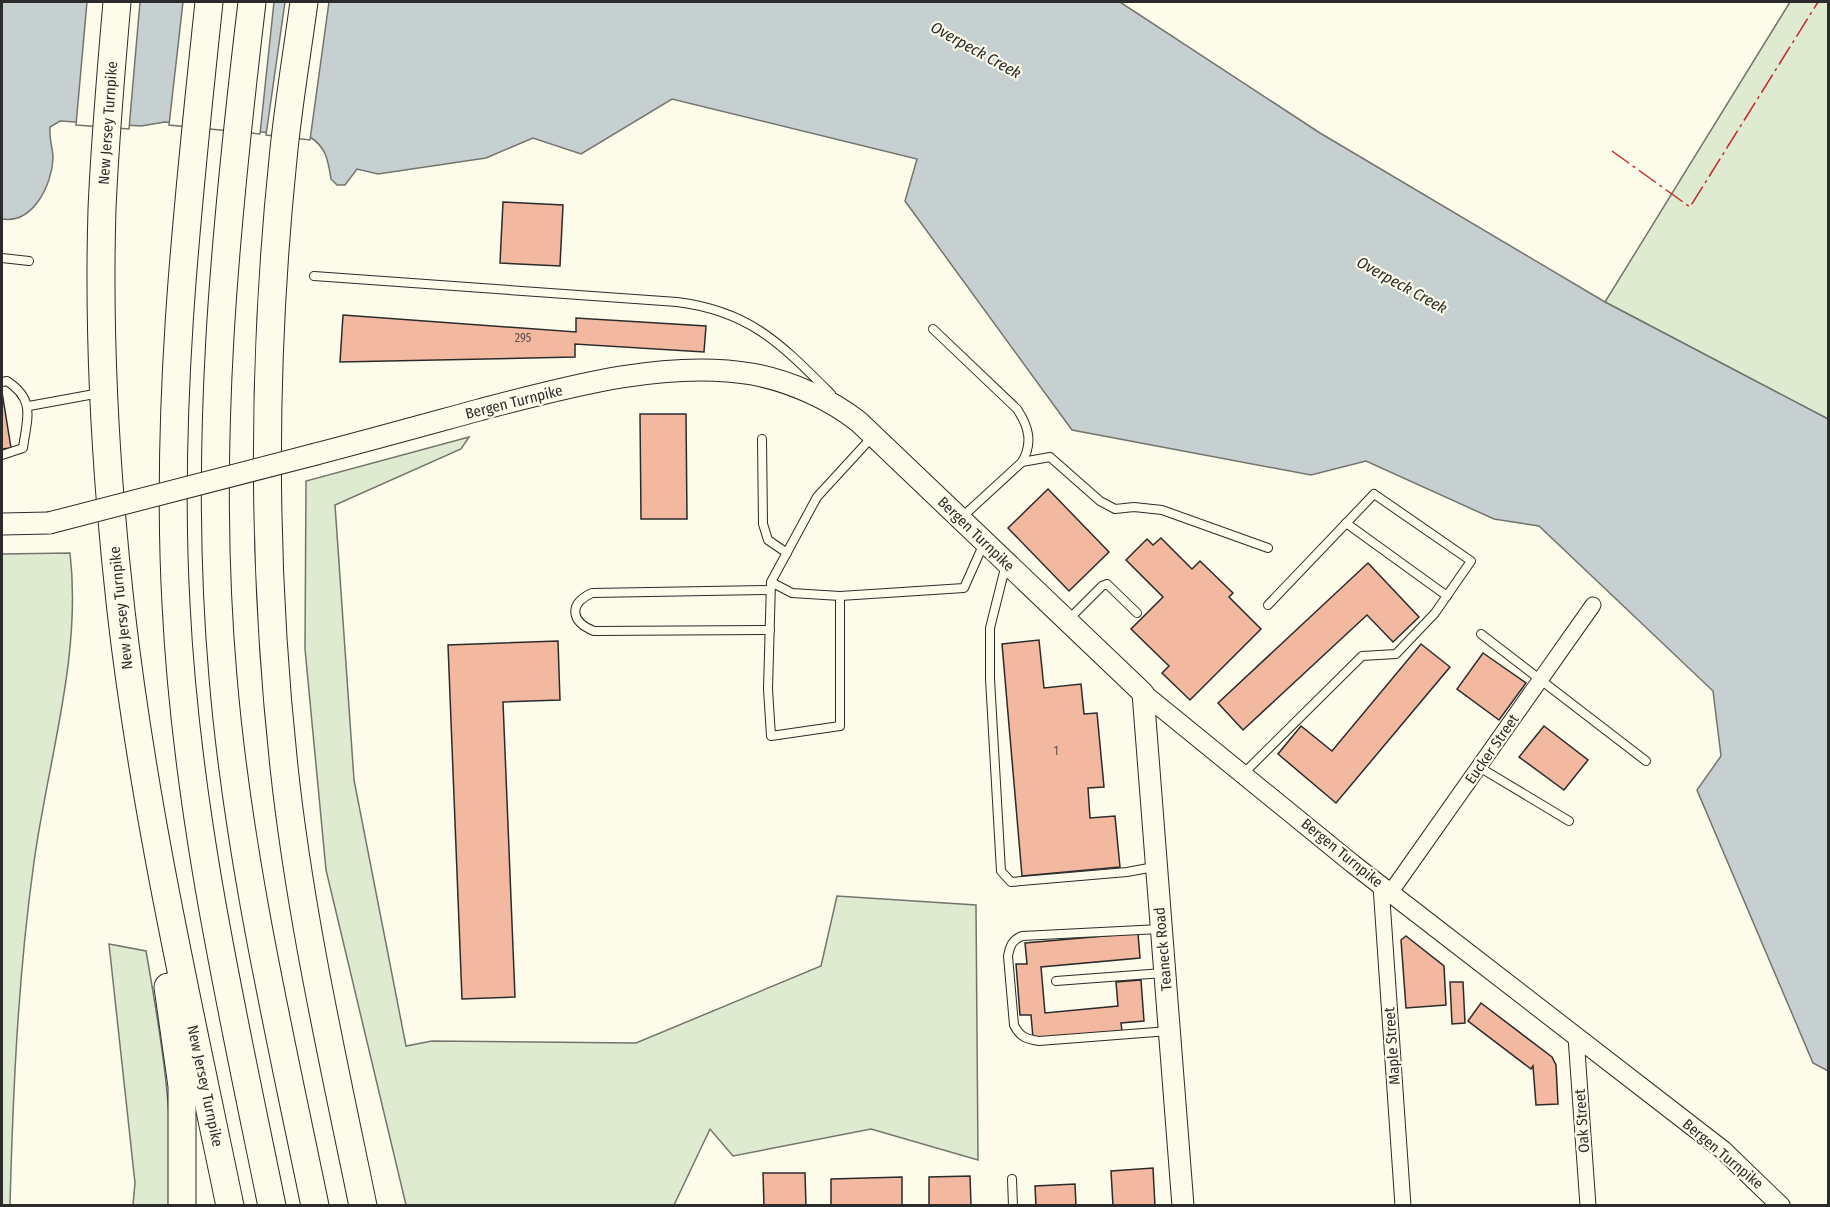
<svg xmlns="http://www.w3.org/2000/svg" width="1830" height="1207" font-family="'Fira Sans Condensed',sans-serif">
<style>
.green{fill:#deebd1;stroke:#74746e;stroke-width:1.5}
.water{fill:#c7d0d0;stroke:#74746e;stroke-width:1.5}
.pier{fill:#fdfbea;stroke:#74746e;stroke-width:1.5}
.building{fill:#f2b8a0;stroke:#2b2b2b;stroke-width:1.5}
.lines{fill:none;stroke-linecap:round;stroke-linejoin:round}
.service-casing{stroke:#2b2b2b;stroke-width:10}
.minor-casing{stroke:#2b2b2b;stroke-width:17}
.tertiary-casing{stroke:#2b2b2b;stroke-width:20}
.secondary-casing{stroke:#2b2b2b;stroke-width:23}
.motorway-casing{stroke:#2b2b2b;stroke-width:29}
.service{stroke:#fdfbea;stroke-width:8}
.minor{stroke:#fdfbea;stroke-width:15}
.tertiary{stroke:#fdfbea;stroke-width:18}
.secondary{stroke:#fdfbea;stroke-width:21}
.motorway{stroke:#fdfbea;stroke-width:27}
.secondary-bridge-casing{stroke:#2b2b2b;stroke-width:23;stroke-linecap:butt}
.secondary-bridge{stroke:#fdfbea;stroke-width:21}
.power{stroke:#c62828;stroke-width:1.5;stroke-dasharray:21 4.5 3 4.5;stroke-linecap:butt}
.labels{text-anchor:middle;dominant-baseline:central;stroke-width:4.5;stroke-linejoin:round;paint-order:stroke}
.number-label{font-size:12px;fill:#5d4e48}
.street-label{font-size:15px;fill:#2b2b2b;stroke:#fdfbea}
.water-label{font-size:16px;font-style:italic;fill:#2b2b2b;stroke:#fdfbea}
</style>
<rect width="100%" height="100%" fill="#fdfbea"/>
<!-- green -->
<g class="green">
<path d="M1790,2H1828V419L1605,302Z"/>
<path d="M469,437L461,449L335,505L354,780L406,1046L432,1041L636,1043L821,966L837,896L976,905L978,1160L871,1129L733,1156L710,1129L674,1205H406L326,870L305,649L306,481Z"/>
<path d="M70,553C82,656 48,760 34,862C18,976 13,1091 10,1205H2V554Z"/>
<path d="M109,944L146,951C161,1036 175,1119 170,1205H133L135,1183Z"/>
</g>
<!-- water -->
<path class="water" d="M2,2H1120L1320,133L1605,302L1828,419V1071L1813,1063L1697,790L1721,756L1713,691L1539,526L1494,519L1366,461L1311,475L1072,430L905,201L917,159L672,99L581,154L533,138L486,158L378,174L357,169L345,185H337L331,179C328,160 326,147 310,137L165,122L141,126L60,121L50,127C49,141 53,148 53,158C52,185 33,224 2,219Z"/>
<!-- pier -->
<g class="pier">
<path d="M87,2H140L129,129L76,125Z"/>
<path d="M183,2H274L260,134L169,125Z"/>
<path d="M285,2H329L310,140L266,135Z"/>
</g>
<!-- building -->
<g class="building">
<path d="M503,202L563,205L560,266L500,263Z"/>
<path d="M343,315L576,332V318L706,326L704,352L575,344V357L340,362Z"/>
<path d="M2,392L11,448L2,449Z"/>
<path d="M640,414H686L687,519H641Z"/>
<path d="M1048,489L1109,552L1069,591L1008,528Z"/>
<path d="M1161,538L1192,569L1200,561L1233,593L1229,597L1261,629L1190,700L1162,673L1169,666L1131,629L1163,597L1126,560L1147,539L1153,545Z"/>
<path d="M1368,563L1419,617L1393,642L1367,615L1243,730L1218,703Z"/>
<path d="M1039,640L1044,688L1081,684L1084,714L1097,713L1104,787L1088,788L1090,818L1115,816L1120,867L1022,876L1002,644Z"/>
<path d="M558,641L560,700L503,702L515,997L462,999L448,645Z"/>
<path d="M1421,644L1450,667L1336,803L1278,754L1301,726L1332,751Z"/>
<path d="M1483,653L1526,683L1499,720L1457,689Z"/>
<path d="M1544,726L1588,760L1564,790L1519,757Z"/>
<path d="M1138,933L1140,958L1041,967L1045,1013L1118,1006L1116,982L1141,980L1144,1021L1121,1023L1122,1031L1033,1038L1031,1015H1020L1016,964H1027L1025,943Z"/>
<path d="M1406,936L1444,966L1446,1005L1406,1008L1401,940Z"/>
<path d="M1450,982H1463L1465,1023L1452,1024Z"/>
<path d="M1481,1003L1552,1057L1556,1065L1558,1104L1536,1105L1533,1066L1531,1069L1468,1021Z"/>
<path d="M1153,1168L1155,1206H1113L1111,1171Z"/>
<path d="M763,1173H805L806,1206H764Z"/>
<path d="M970,1176L971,1206H929V1177Z"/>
<path d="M902,1177V1206H831V1179Z"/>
<path d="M1075,1184L1076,1206H1036L1035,1186Z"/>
</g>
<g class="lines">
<!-- service casing -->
<g class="service-casing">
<g id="service">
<path d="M2,258L29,261"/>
<path d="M314,276L677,302C750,311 781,344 831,394"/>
<path d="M933,329L1017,409C1029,427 1033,443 1022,462L961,518"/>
<path d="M2,382L7,381C36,400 27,418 23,448L2,455"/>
<path d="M29,406L100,393"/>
<path d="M762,439L763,524L768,540L787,553"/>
<path d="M1022,462L1050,457L1100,501L1115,509L1134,507L1162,510L1268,548"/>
<path d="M1346,523L1447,596"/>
<path d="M1006,564L990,628V679L1001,871L1011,882L1127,872L1154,867"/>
<path d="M771,582L792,593L840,596V726L771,736L768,689L771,582L817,497L873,436"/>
<path d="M840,596L964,588L984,543"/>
<path d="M1068,620L1102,586L1107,584L1137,613"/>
<path d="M770,630L594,631C571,622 568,604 592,593L770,590"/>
<path d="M1481,634L1646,761"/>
<path d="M1479,767L1569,821"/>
<path d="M1244,773L1362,656L1396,654L1435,613L1471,561L1374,494L1268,605"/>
<path d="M1160,929L1022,936C1012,940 1010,946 1008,956L1014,1025C1020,1037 1026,1039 1039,1041L1169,1031"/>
<path d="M1056,981L1163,973"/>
<path d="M1012,1179L1013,1206"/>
</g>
</g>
<!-- minor casing -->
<g class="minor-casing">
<g id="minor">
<path d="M1381,886L1403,1206"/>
<path d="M1390,893L1593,605"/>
<path d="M1576,1037L1588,1206"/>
</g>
</g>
<!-- tertiary casing -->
<g class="tertiary-casing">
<path id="tertiary" d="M1143,693L1353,864L1723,1150L1781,1206"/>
</g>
<!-- secondary casing -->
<g class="secondary-casing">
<g id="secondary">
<path d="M316,454C370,440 424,425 479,410C563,388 665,359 752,374C790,381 830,399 859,422L1143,693L1183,1206"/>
<path d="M2,524L49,523"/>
</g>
</g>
<!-- motorway casing -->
<g class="motorway-casing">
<g id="motorway">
<path d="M117,2C111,71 105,139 102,209C98,342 106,478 121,611C144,811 189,1008 230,1206"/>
<path d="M209,2C188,202 165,402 176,604C186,808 231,1006 272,1206"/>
<path d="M252,2C225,229 203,448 223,677C238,855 279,1031 315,1206"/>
<path d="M304,2C297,54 288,106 283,159C262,362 262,564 284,767C300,915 333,1060 363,1206"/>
<path d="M168,987L182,1086V1206"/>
</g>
</g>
<!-- service -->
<use href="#service" class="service"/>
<!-- minor -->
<use href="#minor" class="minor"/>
<!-- tertiary -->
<use href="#tertiary" class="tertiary"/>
<!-- secondary -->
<use href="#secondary" class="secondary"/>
<!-- motorway -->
<use href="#motorway" class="motorway"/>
<!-- secondary-bridge casing -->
<g class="secondary-bridge-casing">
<path id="secondary-bridge" d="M49,523L316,454"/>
</g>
<!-- secondary-bridge -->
<use href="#secondary-bridge" class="secondary-bridge"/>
<!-- power -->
<path class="power" d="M1612,151L1690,207L1818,2"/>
</g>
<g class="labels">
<!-- number labels -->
<g class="number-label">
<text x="523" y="338">295</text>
<text x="1056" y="751">1</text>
</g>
<!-- street labels -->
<g class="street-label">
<text transform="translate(108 123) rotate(-86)">New Jersey Turnpike</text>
<text transform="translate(514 402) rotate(-14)">Bergen Turnpike</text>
<text transform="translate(976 534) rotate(44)">Bergen Turnpike</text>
<text transform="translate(121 608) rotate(-96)">New Jersey Turnpike</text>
<text transform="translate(1492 749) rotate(-55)">Eucker Street</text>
<text transform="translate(1342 853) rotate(39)">Bergen Turnpike</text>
<text transform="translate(1163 949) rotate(-95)">Teaneck Road</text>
<text transform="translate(1392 1046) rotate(-94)">Maple Street</text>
<text transform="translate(205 1086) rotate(78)">New Jersey Turnpike</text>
<text transform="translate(1582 1121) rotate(-94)">Oak Street</text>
<text transform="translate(1723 1154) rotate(40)">Bergen Turnpike</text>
</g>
<!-- water labels -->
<g class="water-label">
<text transform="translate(976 50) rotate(29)">Overpeck Creek</text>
<text transform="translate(1402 285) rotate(29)">Overpeck Creek</text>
</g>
</g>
<!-- border -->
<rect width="1830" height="1207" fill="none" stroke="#2b2b2b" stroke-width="6"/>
</svg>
